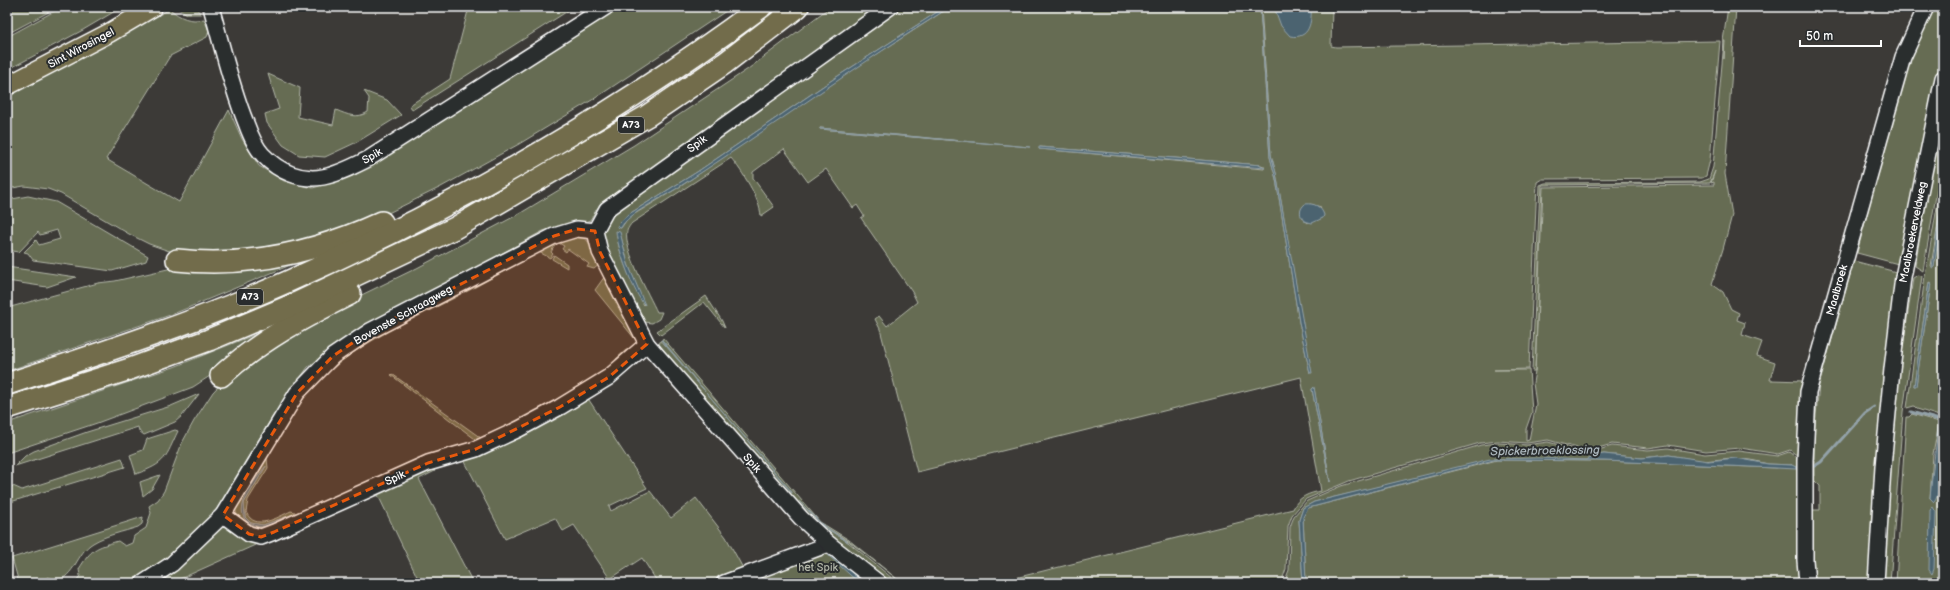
<svg xmlns="http://www.w3.org/2000/svg" width="1950" height="590" font-family="'Balsamiq Sans',sans-serif">
<style>
.green{fill:#666c52;stroke:#b2b6a8;fill-rule:evenodd}
.water{fill:#4b6470;stroke:#93a2a9}
.lines{fill:none;stroke-linecap:round;stroke-linejoin:round}
.stream{stroke:#93a2a9;stroke-width:3}
.minor-casing{stroke:#fff;stroke-width:18}
.major-casing{stroke:#fff;stroke-width:21}
.highway-casing{stroke:#fff;stroke-width:24}
.minor{stroke:#2a2d2e;stroke-width:15}
.major{stroke:#726c4b;stroke-width:18}
.highway{stroke:#726c4b;stroke-width:21}
.marked{fill:#e8590c;fill-opacity:0.2;stroke:#e8590c;stroke-width:3;stroke-dasharray:8 5;stroke-linejoin:round}
.labels{text-anchor:middle;dominant-baseline:central;stroke-width:4;stroke-linejoin:round;paint-order:stroke}
.shield{fill:#2a2d2e;stroke:#bfc0c0;stroke-width:1}
.shield-label{font-size:10px;font-weight:bold;fill:#fff}
.street-label{font-size:11px;fill:#fff;stroke:#2a2d2e}
.park-label{font-size:11px;fill:#b2b6a8;stroke:#2a2d2e}
.water-label{font-size:12px;font-style:italic;fill:#aeb9bf;stroke:#2a2d2e}
</style>
<rect width="100%" height="100%" fill="#3c3a37"/>
<filter id="ink" filterUnits="userSpaceOnUse"><feTurbulence type="fractalNoise" baseFrequency=".025" numOctaves="2"/><feDisplacementMap in="SourceGraphic" scale="8" xChannelSelector="R" yChannelSelector="G"/><feConvolveMatrix kernelMatrix="1 2 1 2 8 2 1 2 1" color-interpolation-filters="sRGB"/></filter>
<g filter="url(#ink)">
<!-- green -->
<g class="green">
<path d="M7,7H58L7,34Z"/>
<path d="M62,7H122L83,30L7,70V37Z"/>
<path d="M176,7H195L201,14H187Z"/>
<path d="M469,7H574L412,110L410,105L450,79Z"/>
<path d="M617,7H732L597,97L519,144L441,187L372,221L283,251L178,254L149,244L129,234L61,194L48,189L24,186L7,189V94L102,46L170,9C180,18 190,22 204,19L209,31L207,37L170,56L106,159L179,202L229,110L242,139L259,166L284,181L313,188L355,175Z"/>
<path d="M830,7H880L600,204L590,220L578,225L560,226L543,231L347,338L308,367L273,416L213,515L184,543L141,578L132,583H66L70,581H76L80,576L79,569C92,548 95,548 118,541L125,546L132,543L134,536L146,528L151,513L149,506L158,500L164,491L182,443L194,421L213,392L234,370L306,322L417,268L519,214L634,145L748,69Z"/>
<path d="M897,7H945L835,78L697,172L629,214L620,222L617,227L621,228L628,218L681,186L860,65L950,7H1260L1270,157L1276,179L1299,322L1310,373L1311,372L1276,173L1271,155L1261,7H1332L1331,46L1336,47L1720,41L1710,160L1706,176L1702,178L1542,179L1537,182L1529,369L1494,370H1529L1532,412L1526,429V441L1529,440L1536,404L1533,383L1535,371H1532L1540,185L1545,183L1700,182L1709,179L1713,167L1724,41V59L1725,41H1723L1728,7H1736L1725,174L1732,215L1723,249L1712,284L1723,292L1731,309L1739,313L1737,320L1745,323L1742,335L1762,342L1757,356L1775,362L1770,380L1804,381L1802,455L1795,454L1790,450L1778,454L1740,448L1706,451L1668,445L1648,448L1612,444L1588,451L1548,440L1527,443L1498,441L1480,443L1349,481L1306,499L1292,515L1288,526L1286,569L1281,583H995L1293,509C1298,497 1309,493 1321,491L1301,377L917,472L880,329L875,319L879,316L887,326L917,302L912,292L861,218L864,216L857,205L853,208L826,169L808,182L784,149L753,172V178L774,207L761,216C760,199 742,171 731,158L632,223C630,225 628,228 627,231C623,249 649,295 657,312H662L659,319L652,323L644,322C633,301 604,254 603,233C603,226 607,219 611,213ZM820,128L960,141L820,129ZM1040,147L1261,165L1264,166V169L1039,149ZM1715,171L1711,183L1714,182V185L1543,187L1535,371L1542,185L1710,183ZM1310,204L1321,207L1308,223L1302,218ZM620,233L628,264L644,305C632,284 621,260 617,237ZM1314,388L1330,482L1312,389Z"/>
<path d="M1932,7H1943V47L1902,265L1857,253L1907,59Z"/>
<path d="M268,74L300,88L298,117L333,125L336,110C348,115 357,119 368,112L369,98L364,91L387,100L401,115L357,142L325,157L299,155L283,145L267,123L265,114L279,109Z"/>
<path d="M1943,106V155L1923,271L1915,266Z"/>
<path d="M1943,173L1941,195L1943,197V205H1941L1931,266L1934,267L1943,209L1942,417L1917,409L1914,406L1907,408L1925,276ZM1929,282L1931,283L1916,385L1914,386Z"/>
<path d="M28,196L56,202L148,256L146,261L112,271L33,260L28,253L24,252L36,240L39,245L60,239L57,230L40,235L38,232L19,252L7,250V200Z"/>
<path d="M581,236L593,245L600,264L594,269L587,267L589,264L568,249L566,252L562,249L564,246L557,242L551,252L553,254L550,258L539,252L466,292V286L551,241Z"/>
<path d="M329,249L173,314L7,371V308L98,283L115,281L181,266Z"/>
<path d="M554,255L567,264V268L552,259Z"/>
<path d="M1854,261L1900,273L1875,480L1869,583H1814L1811,555V513L1814,510H1820V486L1814,480V435L1819,385Z"/>
<path d="M7,267L76,277L47,287L7,281Z"/>
<path d="M1918,275L1922,276L1903,412L1890,583H1880L1897,388L1913,278Z"/>
<path d="M605,276L641,335C644,351 621,364 609,373L606,372L614,366L616,359L626,350L632,351L639,344L595,290Z"/>
<path d="M450,294L458,296C406,323 348,346 310,391C292,411 280,436 267,458L268,468L248,500L246,512C255,532 278,517 291,511L295,512V517L417,464L479,442L391,375L392,374L481,438L480,441H481L479,444L428,462L266,532C249,534 233,523 236,503L294,406L322,372L358,344ZM266,466L244,503L245,517L251,523L263,525L291,515C283,519 274,525 266,526C260,527 253,526 248,522C232,510 256,478 266,466Z"/>
<path d="M706,296L722,321L725,328L704,302L661,335L657,331Z"/>
<path d="M276,326L213,374L193,387L97,423L7,453V423L174,367Z"/>
<path d="M663,338L820,522L849,540L902,583L850,542L824,526L799,501L823,526L848,542L898,583H883L806,517L666,353L659,344L661,340L705,391L662,340Z"/>
<path d="M199,394L182,416L175,422L144,435L139,431L138,427L15,466L25,456L34,451L87,432L171,406Z"/>
<path d="M587,397L647,488L609,506L611,511L650,491L671,518L696,498L726,537L745,572L720,583H658L642,558L610,579L574,525L563,531L555,518L505,539L463,458Z"/>
<path d="M1912,414L1939,422L1933,454L1930,498L1940,472L1941,423H1943V583H1933V578L1929,579V583H1896L1906,417H1909Z"/>
<path d="M175,430L178,431C165,458 167,463 136,474L130,455L143,450L147,439Z"/>
<path d="M1548,442L1588,453L1612,446L1648,450L1668,448L1705,454L1739,451L1777,456L1789,452L1794,456L1802,457L1804,583H1306L1303,517L1308,508L1497,460L1604,461L1776,468L1792,465L1768,464L1751,460L1731,458L1704,461L1669,455L1642,458L1604,454L1597,455L1587,460L1496,459L1314,502L1303,508L1299,520L1303,583H1284L1289,570L1290,527L1294,516L1307,501L1341,486L1481,445L1498,443L1527,445Z"/>
<path d="M122,458L125,467L7,503V488L13,486L22,490Z"/>
<path d="M431,465L435,471L419,479L473,583H420L378,495L376,496L374,493Z"/>
<path d="M160,475L152,489L143,496L140,482Z"/>
<path d="M143,517L142,524L138,527C123,532 106,535 93,543C76,553 76,576 55,582L53,579L48,577L43,580L42,583H19L12,558Z"/>
<path d="M304,523L171,583H149L218,527L226,525L244,533Z"/>
<path d="M823,549L874,583H738Z"/>
<path d="M7,562L13,583H7Z"/>
</g>
<!-- water -->
<g class="water">
<path d="M945,7H950C859,64 772,127 682,185C668,195 626,214 621,228L617,227L620,222L629,214L697,172L835,78Z"/>
<path d="M1260,7L1271,155L1276,173L1312,373H1310L1299,322L1276,179L1270,157Z"/>
<path d="M1274,7H1311C1312,21 1310,40 1290,36L1281,26Z"/>
<path d="M820,128L1029,147H1030L820,129Z"/>
<path d="M1039,147L1261,165L1265,168L1039,149Z"/>
<path d="M1305,204C1314,203 1321,206 1324,215L1323,218L1312,223L1304,221C1299,215 1299,209 1305,204Z"/>
<path d="M1941,205H1943V209L1934,267L1932,268Z"/>
<path d="M616,231L620,232L628,264L645,305C634,295 617,247 616,231Z"/>
<path d="M1931,282L1916,386H1914L1929,283Z"/>
<path d="M661,340H662L705,391L704,390Z"/>
<path d="M1314,387L1330,482L1312,389Z"/>
<path d="M706,392L792,492V493Z"/>
<path d="M1939,422L1941,423C1940,437 1943,494 1934,502L1930,498C1932,471 1936,448 1939,422Z"/>
<path d="M1604,454L1642,458L1669,455L1708,461L1736,458L1768,464L1792,465L1796,467V469L1776,468L1604,461L1494,460L1308,508L1303,517L1306,583H1303L1299,520L1303,508L1314,502L1490,459L1538,458L1587,460L1597,455Z"/>
<path d="M266,466L244,503L245,517L251,523L263,525L292,515C284,519 275,524 266,526C260,527 253,526 248,522C231,510 256,478 266,466Z"/>
<path d="M799,501L824,526L848,542L823,526Z"/>
<path d="M1933,507L1936,512L1934,569L1932,574L1929,570L1930,510Z"/>
<path d="M828,555H831L864,583H859Z"/>
</g>
<g class="lines">
<!-- stream -->
<g class="stream">
<path d="M1911,412L1943,421"/>
<path d="M1813,467L1821,462L1865,413L1874,407"/>
</g>
<!-- minor casing -->
<g class="minor-casing">
<g id="minor">
<path d="M211,7C222,46 231,86 246,123C250,134 255,147 263,155C279,172 301,181 323,177C339,174 354,166 368,159L606,7"/>
<path d="M223,515L249,534L261,537L274,532L428,463L476,449L519,429L560,407L609,377L647,344"/>
<path d="M143,583L172,564L223,515L297,393L333,356L370,331L554,236L577,229L595,231"/>
<path d="M724,583L829,544"/>
<path d="M879,583L829,544L801,518L647,344L600,252L595,231L607,209L890,7"/>
<path d="M1807,583L1805,560V460L1808,392L1903,57L1926,7"/>
<path d="M1876,583L1883,467L1892,369L1903,277L1943,78"/>
</g>
</g>
<!-- major casing -->
<g class="major-casing">
<path id="major" d="M7,86L109,33L153,7"/>
</g>
<!-- highway casing -->
<g class="highway-casing">
<g id="highway">
<path d="M177,260C249,268 317,252 382,222"/>
<path d="M221,376C259,341 304,317 350,294"/>
<path d="M7,384C102,353 196,322 287,282C454,208 614,116 761,7"/>
<path d="M7,408L130,369L209,340L297,303L455,228L647,116L725,63L798,7"/>
</g>
</g>
<!-- minor -->
<use href="#minor" class="minor"/>
<!-- major -->
<use href="#major" class="major"/>
<!-- highway -->
<use href="#highway" class="highway"/>
</g>
</g>
<!-- marked area -->
<path class="marked" d="M577,229L595,231L600,252L647,344L609,377L560,407L476,449L428,463L274,532L261,537L249,534L223,515L297,393L333,356L370,331L554,236Z"/>
<g class="labels">
<!-- shield labels -->
<g class="shield">
<rect x="618" y="117" width="26" height="16" rx="3"/>
<rect x="237" y="289" width="26" height="16" rx="3"/>
</g>
<g class="shield-label">
<text x="631" y="125">A73</text>
<text x="250" y="297">A73</text>
</g>
<!-- street labels -->
<g class="street-label">
<text transform="translate(81 48) rotate(-28)">Sint Wirosingel</text>
<text transform="translate(697 144) rotate(-36)">Spik</text>
<text transform="translate(372 156) rotate(-30)">Spik</text>
<text transform="translate(1913 232) rotate(-79)">Maalbroekerveldweg</text>
<text transform="translate(1837 290) rotate(-74)">Maalbroek</text>
<text transform="translate(403 315) rotate(-29)">Bovenste Schraagweg</text>
<text transform="translate(752 463) rotate(49)">Spik</text>
<text transform="translate(395 478) rotate(-25)">Spik</text>
</g>
<!-- park labels -->
<g class="park-label">
<text x="818" y="567">het Spik</text>
</g>
<!-- water labels -->
<g class="water-label">
<text transform="translate(1545 451) rotate(-1)">Spickerbroeklossing</text>
</g>
</g>
<!-- margin -->
<rect width="1950" height="590" fill="none" stroke="#2a2d2e" stroke-width="24"/>
<rect x="12" y="12" width="1926" height="566" fill="none" stroke="#fff" stroke-width="1.5" filter="url(#ink)"/>
<!-- scale -->
<path d="M1800 40v6h81v-6" fill="none" stroke="#ffffff" stroke-width="2"/>
<text x="1806" y="40" font-size="12" fill="#ffffff" stroke="#2a2d2e" stroke-width="3" paint-order="stroke">50 m</text>
</svg>
